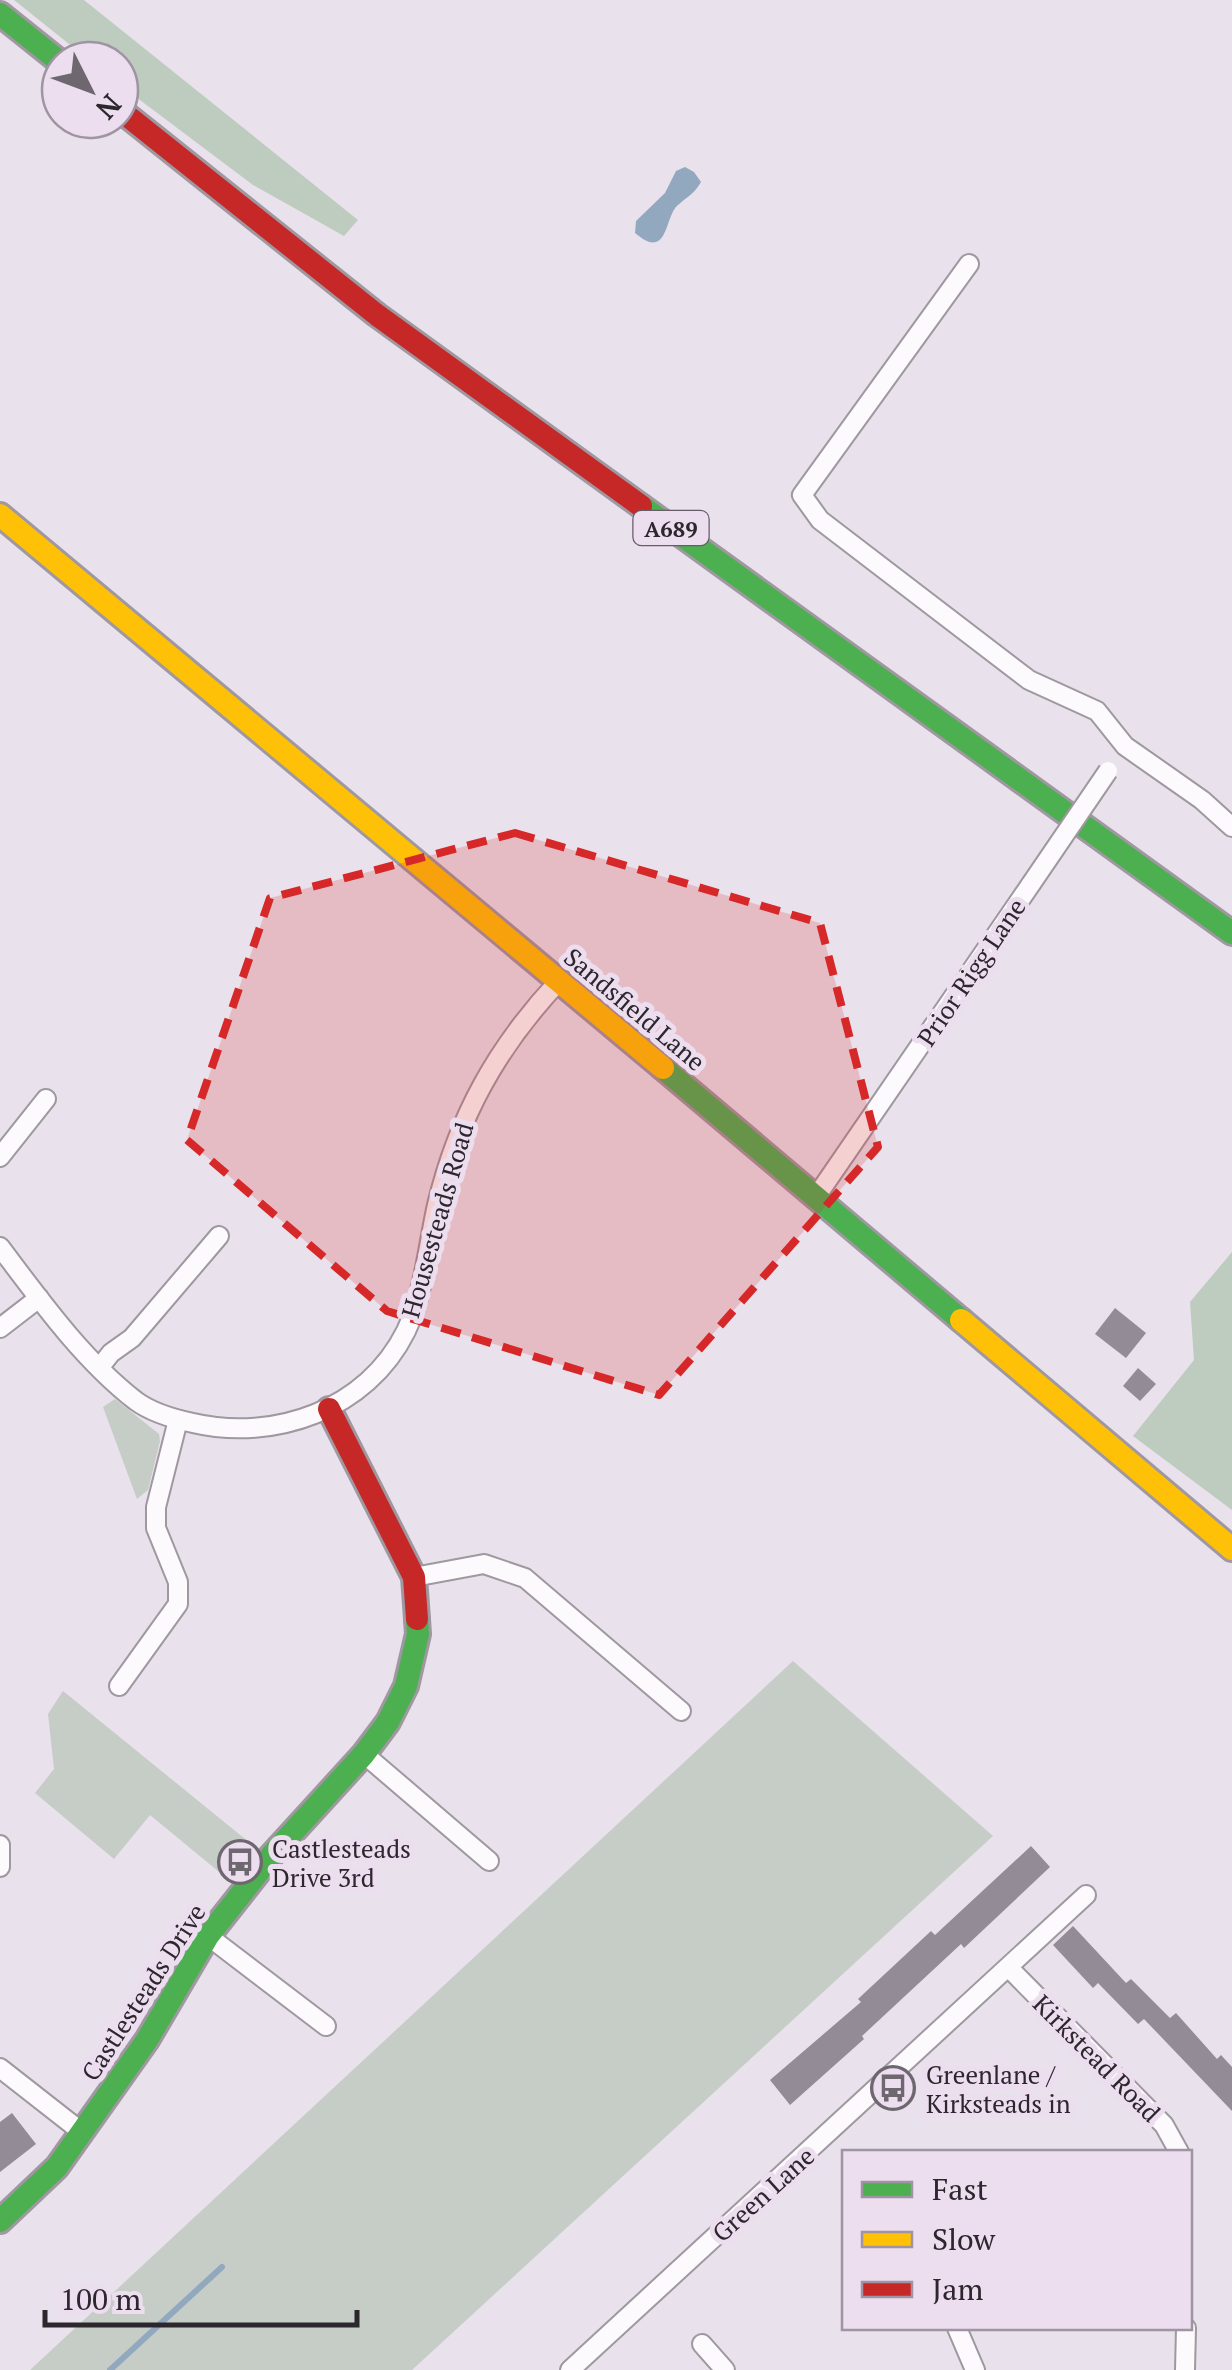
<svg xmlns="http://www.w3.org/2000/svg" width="1232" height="2370" font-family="'PT Serif',serif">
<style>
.green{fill:#c5cdc6}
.forest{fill:#beccc0}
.water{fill:#92a8be}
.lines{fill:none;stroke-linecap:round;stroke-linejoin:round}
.stream{stroke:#92a8be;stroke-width:6}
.building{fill:#938b95}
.street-casing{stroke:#9f98a0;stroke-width:22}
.fast-casing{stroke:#9f98a0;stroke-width:28}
.slow-casing{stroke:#9f98a0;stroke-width:28}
.jam-casing{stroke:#9f98a0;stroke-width:28}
.street{stroke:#fcfafc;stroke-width:18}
.fast{stroke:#4caf50;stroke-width:22}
.slow{stroke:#ffc107;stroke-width:22}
.jam{stroke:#c62828;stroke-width:22}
.street-bridge-casing{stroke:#9f98a0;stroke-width:22;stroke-linecap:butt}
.street-bridge{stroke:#fcfafc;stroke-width:18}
.marked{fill:#d62828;fill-opacity:0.2;stroke:#d62828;stroke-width:8;stroke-dasharray:20 12;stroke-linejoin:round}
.labels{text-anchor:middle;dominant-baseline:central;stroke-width:10;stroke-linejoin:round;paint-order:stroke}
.shield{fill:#ecddef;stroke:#665d67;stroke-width:2.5}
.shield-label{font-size:22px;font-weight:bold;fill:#2c262d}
.street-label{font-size:25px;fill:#2c262d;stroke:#ecddef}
.poi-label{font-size:25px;fill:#2c262d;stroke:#ecddef;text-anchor:start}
</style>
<rect width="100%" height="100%" fill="#e9e1eb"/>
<!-- green -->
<g class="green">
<path d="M115,1399L159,1434L160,1441L148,1490L137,1499L103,1407Z"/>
<path d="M793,1661L993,1836L412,2370H30Z"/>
<path d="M63,1691L250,1843L224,1876L150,1815L114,1859L35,1793L54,1769L48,1714Z"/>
</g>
<!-- forest -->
<g class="forest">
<path d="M14,0H84L358,220L344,236L253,185L120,85V60H89Z"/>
<path d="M1232,1252V1510L1133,1436L1194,1360L1190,1302Z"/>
</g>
<!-- water -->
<path class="water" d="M685,167L694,172L701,182C694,194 688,196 678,205C664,216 669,262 635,233L636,221L665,193L676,171Z"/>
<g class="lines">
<!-- stream -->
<path class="stream" d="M110,2370L222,2267"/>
</g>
<!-- building -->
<g class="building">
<path d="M1115,1308L1146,1333L1126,1358L1095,1334Z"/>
<path d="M1138,1368L1156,1384L1140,1401L1123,1386Z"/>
<path d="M1031,1846L1050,1867L964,1948L961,1944L862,2036L864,2039L790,2105L770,2080L861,2002L858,1999L931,1931L935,1935Z"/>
<path d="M1073,1926L1126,1983L1131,1979L1170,2018L1176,2013L1217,2059L1221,2055L1232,2067V2111L1144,2019L1138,2024L1098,1983L1093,1988L1053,1945Z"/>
<path d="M12,2113L36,2144L0,2172V2122Z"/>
</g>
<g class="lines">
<!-- street casing -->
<g class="street-casing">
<g id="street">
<path d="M969,264L802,495L820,520L1029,680L1097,711L1125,746L1202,800L1232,827"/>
<path d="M0,1157L46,1099"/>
<path d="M816,1197L1031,884"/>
<path d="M0,1247C40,1300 83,1360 136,1401C151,1412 174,1419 193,1423C274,1442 367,1410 406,1331C424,1293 428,1245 437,1205C458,1117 497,1047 559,981"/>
<path d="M0,1328L39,1298"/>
<path d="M100,1367L111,1353L132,1338L219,1236"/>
<path d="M414,1577L484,1564L525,1578L681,1711"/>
<path d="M119,1686L178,1604V1582L156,1528V1507L178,1420"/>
<path d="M364,1754L489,1861"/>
<path d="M0,1845V1867"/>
<path d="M208,1936L326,2026"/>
<path d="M1010,1969L1164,2125L1179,2152"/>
<path d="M0,2068L83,2133"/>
<path d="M957,2328L975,2370"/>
<path d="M702,2344L725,2370"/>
<path d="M570,2370L1086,1895"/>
<path d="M1185,2370L1186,2328"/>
</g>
</g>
<!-- fast casing -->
<g class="fast-casing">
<g id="fast">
<path d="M0,14L60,62"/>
<path d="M641,506L1232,933"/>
<path d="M663,1068L961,1320"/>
<path d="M0,2221L57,2167L147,2040L208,1936L271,1856L364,1754L388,1722L406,1686L418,1634L417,1619"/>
</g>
</g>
<!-- slow casing -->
<g class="slow-casing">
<g id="slow">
<path d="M0,515L663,1068"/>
<path d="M961,1320L1232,1549"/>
</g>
</g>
<!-- jam casing -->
<g class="jam-casing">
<g id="jam">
<path d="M120,110L377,315L641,506"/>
<path d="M329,1409L414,1577L417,1619"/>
</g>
</g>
<!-- street -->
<use href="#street" class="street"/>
<!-- fast -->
<use href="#fast" class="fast"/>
<!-- slow -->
<use href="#slow" class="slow"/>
<!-- jam -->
<use href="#jam" class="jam"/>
<!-- street-bridge casing -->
<g class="street-bridge-casing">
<path id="street-bridge" d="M1031,884L1108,771"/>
</g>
<!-- street-bridge -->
<use href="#street-bridge" class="street-bridge"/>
</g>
<!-- marked area -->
<path class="marked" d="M515,833L820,923L878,1147L659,1395L387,1311L187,1140L270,898Z"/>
<!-- icons -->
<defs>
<g id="bus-ring" transform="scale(2.25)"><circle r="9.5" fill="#ecddef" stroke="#6e6770" stroke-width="1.5"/><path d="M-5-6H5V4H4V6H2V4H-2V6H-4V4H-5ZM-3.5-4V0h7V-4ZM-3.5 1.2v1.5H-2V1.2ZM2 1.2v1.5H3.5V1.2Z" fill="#6e6770"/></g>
</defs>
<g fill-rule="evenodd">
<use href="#bus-ring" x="240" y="1862"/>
<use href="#bus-ring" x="893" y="2088"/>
</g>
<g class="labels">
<!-- shield labels -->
<rect class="shield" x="633.5" y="511" width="75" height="34" rx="8"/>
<g class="shield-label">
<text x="671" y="528">A689</text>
</g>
<!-- street labels -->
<g class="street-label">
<text transform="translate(971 972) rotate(-56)">Prior Rigg Lane</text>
<text transform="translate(635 1009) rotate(40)">Sandsfield Lane</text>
<text transform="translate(437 1220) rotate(-74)">Housesteads Road</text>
<text transform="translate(143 1992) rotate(-57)">Castlesteads Drive</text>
<text transform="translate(1097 2058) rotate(45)">Kirkstead Road</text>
<text transform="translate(763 2194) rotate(-42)">Green Lane</text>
</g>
<!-- poi labels -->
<g class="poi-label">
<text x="272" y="1848">Castlesteads<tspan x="272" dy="29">Drive 3rd</tspan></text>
<text x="926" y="2074">Greenlane /<tspan x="926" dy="29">Kirksteads in</tspan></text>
</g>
</g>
<!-- legend -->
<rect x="842" y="2150" width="350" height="180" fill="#ecddef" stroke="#9f94a1" stroke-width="2.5"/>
<rect x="862" y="2182" width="50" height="15" fill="#4caf50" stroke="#9f94a1" stroke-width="2.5"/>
<text x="932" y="2200" font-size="30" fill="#2c262d">Fast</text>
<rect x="862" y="2232" width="50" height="15" fill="#ffc107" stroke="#9f94a1" stroke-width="2.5"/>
<text x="932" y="2250" font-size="30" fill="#2c262d">Slow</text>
<rect x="862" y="2282" width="50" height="15" fill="#c62828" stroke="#9f94a1" stroke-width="2.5"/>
<text x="932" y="2300" font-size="30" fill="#2c262d">Jam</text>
<!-- north arrow -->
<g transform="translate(90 90) rotate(132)"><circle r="48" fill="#ecddef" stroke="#9f94a1" stroke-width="2.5"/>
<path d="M0-8L18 38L0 25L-18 38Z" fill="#6e6770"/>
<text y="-15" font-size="28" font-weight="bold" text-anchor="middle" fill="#2c262d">N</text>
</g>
<!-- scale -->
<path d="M45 2310v15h312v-15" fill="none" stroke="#2c262d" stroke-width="5"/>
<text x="60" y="2310" font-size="30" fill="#2c262d" stroke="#ecddef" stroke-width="8" paint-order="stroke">100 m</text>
</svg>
